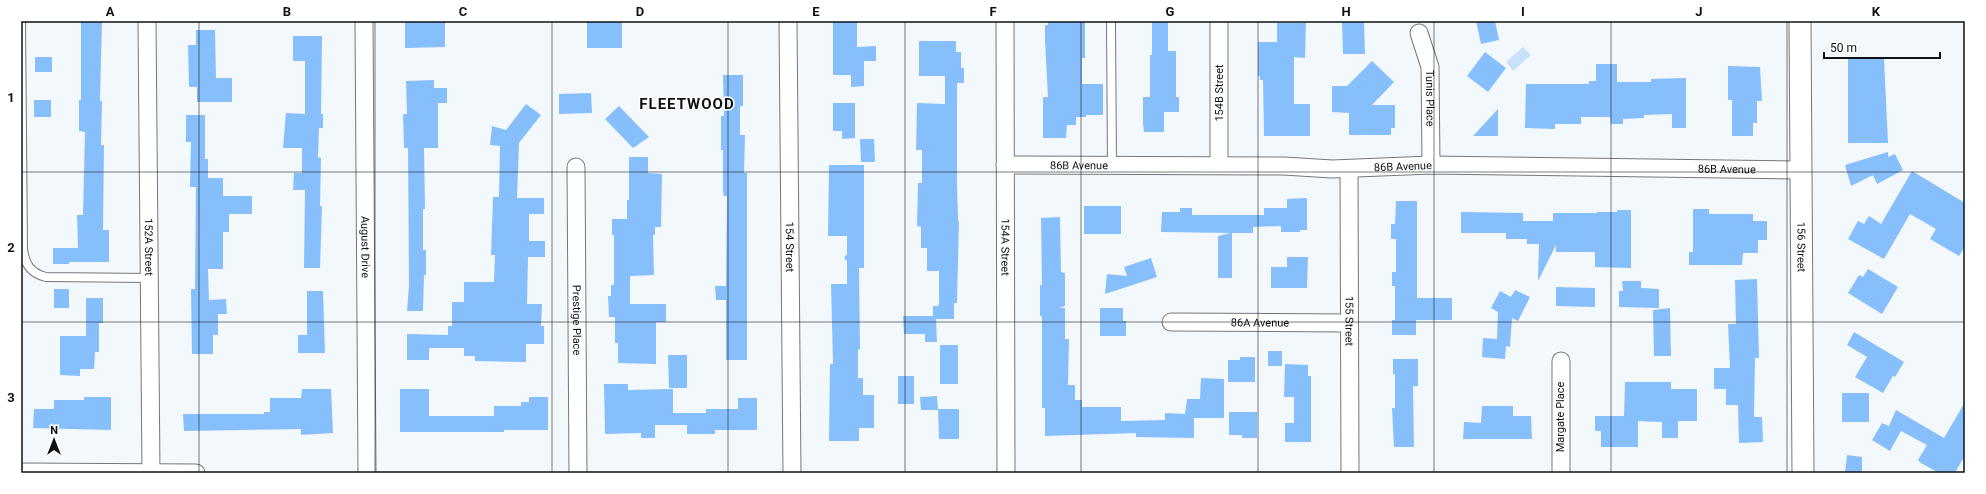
<svg xmlns="http://www.w3.org/2000/svg" width="1986" height="494" font-family="Roboto,sans-serif">
<style>
.water{fill:#cae1fa}
.building{fill:#87bffd}
.lines{fill:none;stroke-linecap:round;stroke-linejoin:round}
.service-casing{stroke:#74787d;stroke-width:10}
.minor-casing{stroke:#74787d;stroke-width:19}
.tertiary-casing{stroke:#74787d;stroke-width:23}
.service{stroke:#fff;stroke-width:8}
.minor{stroke:#fff;stroke-width:17}
.tertiary{stroke:#fff;stroke-width:21}
.grid{fill:none;stroke:#0f1113;stroke-width:1;stroke-opacity:0.55}
.labels{text-anchor:middle;dominant-baseline:central;stroke-width:3;stroke-linejoin:round;paint-order:stroke}
.street-label{font-size:11px;fill:#0f1113;stroke:#fff}
.district-label{font-size:15px;font-weight:bold;letter-spacing:1px;fill:#0f1113;stroke:#fff}
.neatline{fill:none;stroke:#0f1113;stroke-width:1.5}
.grid-label{font-size:13px;text-anchor:middle;font-weight:bold;fill:#0f1113}
</style>
<rect width="100%" height="100%" fill="#f3f8fd"/>
<!-- water -->
<path class="water" d="M1523,47L1531,55L1513,71L1506,62Z"/>
<!-- building -->
<g class="building">
<path d="M81,21H102L100,101H102L101,145H104L103,230H109V262H69V264H53V248H78L77,215H83L85,132L79,131V100H81Z"/>
<path d="M405,21H445V47L405,48Z"/>
<rect x="587" y="21" width="35" height="27"/>
<path d="M833,21H857V47L876,46V61H864V86L851,87V75H833Z"/>
<path d="M1048,21L1085,22V58H1082V84H1103V115H1086V117H1076V125H1067L1066,138H1043V97H1048L1045,40V25H1048Z"/>
<path d="M1152,21H1168V51H1176V97H1179V112H1164V132H1144L1143,124V97H1150V55H1152Z"/>
<path d="M1342,21H1364L1365,54H1343Z"/>
<path d="M1476,21H1495L1499,40L1481,44Z"/>
<path d="M1277,23H1306L1305,58L1294,57V104H1310V136H1264L1263,80H1260V76H1258V42H1277Z"/>
<path d="M196,30H215L216,78H232V102H197V87H189L188,45H196Z"/>
<path d="M293,36H322L321,114H323V128H319L318,157L321,158L320,206H322L320,268H304L305,190H293L294,173H302V148H283L286,113L305,114V61H293Z"/>
<path d="M919,41H956V52H961V68H964V83H957V183L958,221H959L957,303H954V319H936L937,342H925V334H904L903,316H933V306H938L939,303V271H927V248H921V227L917,226L918,183H922V150H916L917,103L945,104V76H919Z"/>
<path d="M1485,52L1506,68L1488,92L1467,76Z"/>
<rect x="35" y="57" width="17" height="15"/>
<path d="M1848,59H1884L1888,143H1848Z"/>
<path d="M1372,61L1394,82L1372,105H1395V128H1391V135H1349V113L1332,112V86H1347Z"/>
<path d="M1596,64H1617V82H1651V79L1686,78V128H1672V114L1644,115V118L1623,119V124H1611L1610,117H1581V124H1555V129L1525,128L1526,84H1589V81H1596Z"/>
<path d="M1728,66L1760,67L1762,101H1757V123H1753V136H1732V100H1728Z"/>
<path d="M723,75H743V106H740V135H745L744,173H747V360H726V300H716L715,286H726L727,196H724L723,192V150H721V116H724Z"/>
<path d="M434,80V88H447V103H438V148H424L425,209H423V250H426V275H424L423,311H407L409,286L408,148H404L403,114H407L406,81Z"/>
<path d="M591,93L592,113L559,114V94Z"/>
<rect x="34" y="100" width="17" height="17"/>
<path d="M833,103H855V138L842,139V131H833Z"/>
<path d="M526,104L541,115L519,143L517,198H544V214H529V241H545V257H528L527,304H542L541,326H544V344H526V362L475,361V356H464V348H429V360H407V334L448,335V326H452V302H464V282H494L495,255H491L493,197H499L500,146L490,145L492,126L506,130Z"/>
<path d="M619,106L649,137L633,148L605,119Z"/>
<path d="M1498,109V136H1473Z"/>
<path d="M186,115H205V159H208V178H223V196H252V214H229V232H223V269H208L209,300L226,299L227,314H218V335H213V354H192L191,289H195L196,187H190L191,142H186Z"/>
<path d="M860,139H874L875,162H861Z"/>
<path d="M1888,152V157L1895,154L1903,170L1877,184L1873,175L1851,186L1845,165Z"/>
<path d="M629,157H648V173L662,174L661,227H655V235H653L654,275L630,276V304H666V322H656V364L618,363V343H615V317H609L608,296H611V285H614V235H612V219H627V200H629Z"/>
<path d="M829,165H864V268H859L860,349L858,350V378H863V395H874V428H859V441H829L830,364H833L831,284H847V261L844,258L847,254V236H828Z"/>
<path d="M1912,171L1965,203V246L1959,256L1930,239L1936,229L1910,214L1884,259L1848,239L1858,221L1864,224L1869,216L1881,224Z"/>
<path d="M1307,198V230H1300V232H1281V226L1253,227V233H1232V278H1218V236L1230,233L1161,232L1162,212H1180V208H1192V215H1264V208H1287V199Z"/>
<path d="M1396,201H1417V298H1452V320H1416V335H1392V320H1395V286H1392V272H1396V239H1391V224H1395Z"/>
<rect x="1084" y="206" width="37" height="28"/>
<path d="M1693,209H1709V214H1753V221H1767V240H1758V253H1743L1742,265H1689V252H1693Z"/>
<path d="M1617,210H1631V268L1595,267V252H1556V245L1538,281L1539,244H1527V239H1506V233H1461V212L1523,213V221H1553V213H1597V212H1617Z"/>
<path d="M1060,217L1061,272L1065,273V306L1059,308H1065V339H1069L1068,385H1075V400H1082V407H1121V421L1165,420V413L1185,414L1187,399H1200L1201,378L1224,379V418H1194V438L1136,437V433L1045,436V408H1042V316H1040V285H1042L1041,218Z"/>
<path d="M1287,257H1308L1307,288H1271V267H1287Z"/>
<path d="M1151,258L1157,277L1105,294L1107,274L1127,276L1124,267Z"/>
<path d="M1868,269L1898,287L1882,314L1848,293L1859,275L1863,277Z"/>
<path d="M1757,279L1759,358H1755L1754,417H1762L1763,442L1739,443L1738,405H1726V389H1714V368H1730L1728,324H1736L1735,280Z"/>
<path d="M1622,281H1641V288L1659,289V308L1619,307V291H1623Z"/>
<path d="M1556,287L1595,288V307L1556,306Z"/>
<rect x="54" y="289" width="15" height="19"/>
<path d="M1515,290L1530,297L1518,321L1512,318L1510,347L1506,346L1505,359L1482,357L1483,338L1497,339L1498,312L1491,308L1500,291L1511,297Z"/>
<path d="M307,291H323L325,353H298V335H307Z"/>
<path d="M86,298H103V323H99V352H95L94,369H80V376L60,375V336H86Z"/>
<path d="M1100,308H1123V321H1126V336H1100Z"/>
<path d="M1670,308L1671,356H1654L1653,310Z"/>
<path d="M1854,332L1904,362L1895,377L1893,376L1883,393L1855,377L1867,357L1847,345Z"/>
<rect x="940" y="345" width="18" height="39"/>
<rect x="1268" y="351" width="14" height="15"/>
<path d="M668,355H687V388H669Z"/>
<path d="M1240,357H1255V382H1228V360H1240Z"/>
<path d="M1393,359H1418V386H1413L1414,447H1394L1392,408H1395V374H1393Z"/>
<path d="M1285,364L1308,365V376H1311V442H1285V423H1294V397H1284Z"/>
<rect x="898" y="376" width="16" height="28"/>
<path d="M1625,382H1671V389H1697V421H1678V438H1662V422L1638,421V447H1601V431H1595V416H1624Z"/>
<path d="M604,384H628V390L673,389V413H706V409H738V398H757V430H715V434H687V425H655V438H641V433L605,434Z"/>
<path d="M302,389H331L333,433L301,435V429L184,431L183,414H264V412H270V398H301Z"/>
<path d="M400,389H429V416H494V406H521V402H529V397H548V430H504V432H400Z"/>
<rect x="1842" y="393" width="27" height="29"/>
<path d="M937,396L938,410H921L920,397Z"/>
<path d="M84,397H111V430L33,428L34,409H54V400H84Z"/>
<path d="M1965,402V455L1955,473H1939L1921,463L1918,460L1927,445L1901,431L1890,451L1872,440L1882,423L1889,426L1896,410L1944,438Z"/>
<path d="M1482,406H1513V416H1531L1532,439H1463L1464,422L1481,423Z"/>
<path d="M938,409H959V439H939Z"/>
<path d="M1229,412H1257V438H1242V435H1229Z"/>
<path d="M1847,455L1862,457V473H1845Z"/>
</g>
<g class="lines">
<!-- service casing -->
<g class="service-casing">
<g id="service">
<path d="M21,21L23,249C25,264 30,273 46,277L150,278"/>
<path d="M1111,21L1112,166"/>
</g>
</g>
<!-- minor casing -->
<g class="minor-casing">
<g id="minor">
<path id="s1" d="M147,21L151,473"/>
<path id="s2" d="M364,21L367,473"/>
<path id="s3" d="M788,21L792,473"/>
<path id="s4" d="M1005,21L1006,473"/>
<path d="M1219,21V165"/>
<path id="s5" d="M1419,33L1430,67L1431,165"/>
<path id="s6" d="M1005,165L1284,166L1332,169L1431,165L1801,170"/>
<path id="s7" d="M576,167L578,473"/>
<path id="s8" d="M1349,169L1350,473"/>
<path id="s9" d="M1171,322L1349,323"/>
<path d="M21,472L196,473"/>
<path d="M1561,473V361"/>
</g>
</g>
<!-- tertiary casing -->
<g class="tertiary-casing">
<g id="tertiary">
<path id="s10" d="M1800,21L1803,473"/>
</g>
</g>
<!-- service -->
<use href="#service" class="service"/>
<!-- minor -->
<use href="#minor" class="minor"/>
<!-- tertiary -->
<use href="#tertiary" class="tertiary"/>
</g>
<!-- grid -->
<path class="grid" d="M199,21V473M375,21V473M552,21V473M728,21V473M905,21V473M1081,21V473M1258,21V473M1434,21V473M1611,21V473M1787,21V473M21,172H1965M21,322H1965"/>
<g class="labels">
<!-- street labels -->
<g class="street-label">
<text transform="translate(1219 93) rotate(-90)">154B Street</text>
<text stroke="none"><textPath href="#s5" startOffset="67">Tunis Place</textPath></text>
<text stroke="none"><textPath href="#s6" startOffset="74">86B Avenue</textPath></text>
<text stroke="none"><textPath href="#s6" startOffset="398">86B Avenue</textPath></text>
<text stroke="none"><textPath href="#s6" startOffset="722">86B Avenue</textPath></text>
<text stroke="none"><textPath href="#s1" startOffset="226">152A Street</textPath></text>
<text stroke="none"><textPath href="#s2" startOffset="226">August Drive</textPath></text>
<text stroke="none"><textPath href="#s3" startOffset="226">154 Street</textPath></text>
<text stroke="none"><textPath href="#s4" startOffset="226">154A Street</textPath></text>
<text stroke="none"><textPath href="#s10" startOffset="226">156 Street</textPath></text>
<text stroke="none"><textPath href="#s7" startOffset="153">Prestige Place</textPath></text>
<text stroke="none"><textPath href="#s8" startOffset="152">155 Street</textPath></text>
<text stroke="none"><textPath href="#s9" startOffset="89">86A Avenue</textPath></text>
<text transform="translate(1560 417) rotate(-90)">Margate Place</text>
</g>
<!-- district labels -->
<g class="district-label">
<text x="687" y="104">FLEETWOOD</text>
</g>
</g>
<!-- border -->
<rect width="1986" height="494" fill="none" stroke="#ffffff" stroke-width="44"/>
<!-- north arrow -->
<g transform="translate(54 440)" stroke="#ffffff" stroke-width="3" paint-order="stroke">
<path d="M0-3L7 15L0 10L-7 15Z" fill="#0f1113"/>
<text y="-6" font-size="11" font-weight="bold" text-anchor="middle" fill="#0f1113">N</text>
</g>
<!-- scale -->
<path d="M1824 52v6h116v-6" fill="none" stroke="#0f1113" stroke-width="2"/>
<text x="1830" y="52" font-size="12" fill="#0f1113" stroke="#ffffff" stroke-width="3" paint-order="stroke">50 m</text>
<rect x="22" y="22" width="1942" height="450" class="neatline"/>
<g class="grid-label">
<text x="110" y="16">A</text>
<text x="287" y="16">B</text>
<text x="463" y="16">C</text>
<text x="640" y="16">D</text>
<text x="816" y="16">E</text>
<text x="993" y="16">F</text>
<text x="1170" y="16">G</text>
<text x="1346" y="16">H</text>
<text x="1523" y="16">I</text>
<text x="1699" y="16">J</text>
<text x="1876" y="16">K</text>
<text x="11" y="102">1</text>
<text x="11" y="252">2</text>
<text x="11" y="402">3</text>
</g>
</svg>
